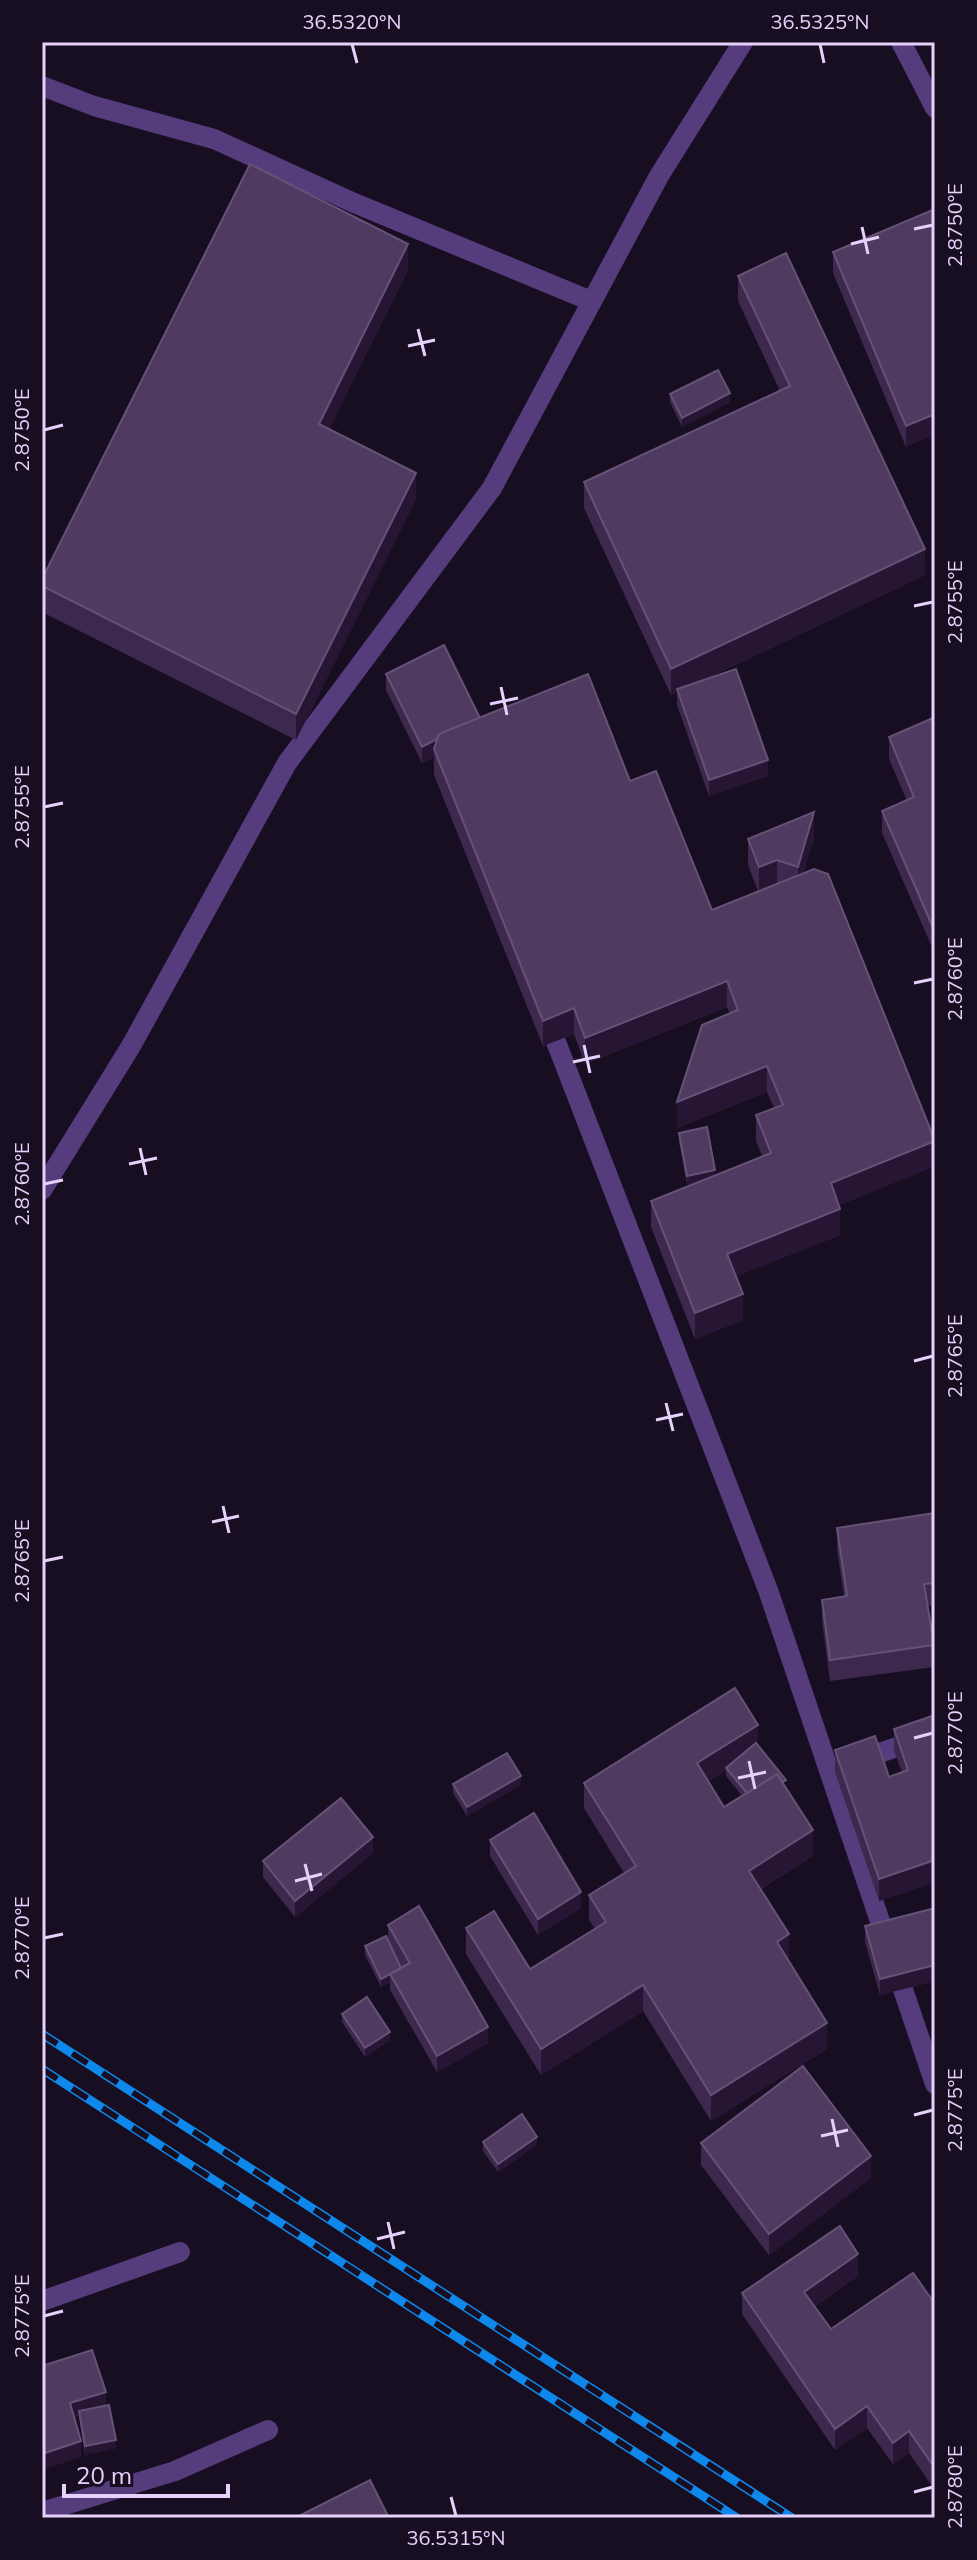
<svg xmlns="http://www.w3.org/2000/svg" width="977" height="2560" font-family="Mulish,sans-serif">
<style>
.lines{fill:none;stroke-linecap:round;stroke-linejoin:round}
.minor{stroke:#553c7d;stroke-width:20}
.rail-casing{stroke:#0e88eb;stroke-width:9}
.rail{stroke:#180e21;stroke-width:6;stroke-dasharray:18;stroke-linecap:butt}
.wall{fill:#3d294d;fill-rule:evenodd}
.shaded-wall{fill:#261634}
.building{fill:#4f3b60;stroke:#665278;stroke-width:2}
.ticks{fill:none;stroke:#e5d1fc;stroke-width:3}
.neatline{fill:none;stroke:#e5d1fc;stroke-width:3}
.ticks-label{font-size:20px;text-anchor:middle;fill:#e5d1fc}
</style>
<rect width="100%" height="100%" fill="#180e21"/>
<g class="lines">
<!-- minor -->
<g class="minor">
<path d="M901,42L935,108"/>
<path d="M42,86L94,106L214,139L352,202L591,301"/>
<path d="M546,1016L768,1590L935,2084"/>
<path d="M42,1190L131,1046L287,763L492,488L659,176L743,42"/>
<path d="M856,1761L935,1734"/>
<path d="M42,2301L180,2252"/>
<path d="M42,2512L175,2471L268,2430"/>
</g>
<!-- rail casing -->
<g class="rail-casing">
<g id="rail">
<path d="M42,2034L792,2518"/>
<path d="M42,2069L737,2518"/>
</g>
</g>
<!-- rail -->
<use href="#rail" class="rail"/>
</g>
<!-- wall -->
<g class="wall">
<path d="M935,209L906,447L833,273V252Z"/>
<path d="M408,270L329,429L416,499L296,740L42,612V579Z"/>
<path d="M738,276L925,575L697,683L768,776L709,796L677,705V692L671,695L584,508V482L780,391L738,301Z"/>
<path d="M670,394L730,402L682,427L670,402Z"/>
<path d="M386,674L480,718L630,781L712,910L758,891L748,865V839L814,838L803,873L935,1166L839,1205L840,1235L736,1276L743,1320L695,1339L651,1227V1201L697,1182L687,1184L679,1142V1133L715,1175L762,1156L756,1141V1115L774,1108L767,1092L677,1128L730,1014L727,1007L585,1064L574,1034L543,1046L434,775V757L422,763L386,690Z"/>
<path d="M935,717V954L882,833V811L907,801L889,759V737Z"/>
<path d="M935,1513V1605L928,1606L934,1645V1667L830,1681L822,1621V1600L844,1596L837,1549V1528Z"/>
<path d="M935,1715V1882L879,1901L835,1772V1750L889,1777L902,1772L894,1751V1729Z"/>
<path d="M758,1745L786,1787L813,1856L761,1889L789,1961L827,2049L711,2121L643,2011L541,2075L466,1954V1928L530,1969L595,1929L589,1920V1895L624,1873L584,1808V1783ZM726,1770V1776L742,1796L724,1807L709,1781Z"/>
<path d="M453,1784L521,1785L467,1816L453,1793Z"/>
<path d="M490,1840L581,1908L538,1935L490,1856Z"/>
<path d="M373,1853L295,1917L263,1877V1861Z"/>
<path d="M935,1908V1981L880,1995L865,1942V1926Z"/>
<path d="M388,1925L488,2043L437,2072L390,1990V1982L381,1987L365,1955V1946L388,1940Z"/>
<path d="M342,2014L390,2040L365,2057L342,2022Z"/>
<path d="M483,2142L537,2145L498,2172L483,2151Z"/>
<path d="M701,2143L871,2178L769,2255L701,2165Z"/>
<path d="M858,2276L815,2306L831,2329L935,2304V2484L932,2486L909,2453L893,2464L867,2428L835,2450L742,2314V2293Z"/>
<path d="M42,2366L106,2406L116,2448L85,2455L79,2416L74,2418L81,2457Z"/>
</g>
<!-- shaded-wall -->
<g class="shaded-wall">
<path d="M408,244V270L319,449V424Z"/>
<path d="M730,393V402L682,427V418Z"/>
<path d="M935,414V435L906,447V426Z"/>
<path d="M416,473V499L296,740V714Z"/>
<path d="M925,549V575L671,695V669Z"/>
<path d="M480,718L434,749V757L422,763V747Z"/>
<path d="M768,760V776L709,796V780Z"/>
<path d="M814,812V838L798,893V867Z"/>
<path d="M777,860V886L759,893V867Z"/>
<path d="M727,981V1007L585,1064V1038Z"/>
<path d="M574,1008V1034L543,1046V1021Z"/>
<path d="M767,1066V1092L677,1128V1102Z"/>
<path d="M935,1141V1166L831,1209V1183Z"/>
<path d="M715,1170V1179L687,1184V1176Z"/>
<path d="M840,1209V1235L727,1280V1254Z"/>
<path d="M743,1294V1320L695,1339V1313Z"/>
<path d="M758,1725V1750L726,1768V1770L697,1788V1763Z"/>
<path d="M521,1776V1785L467,1816V1807Z"/>
<path d="M813,1830V1856L749,1896V1871Z"/>
<path d="M373,1837V1853L295,1917V1901Z"/>
<path d="M935,1860V1882L879,1901V1879Z"/>
<path d="M581,1892V1908L538,1935V1919Z"/>
<path d="M789,1934V1960L777,1968V1942Z"/>
<path d="M935,1965V1981L880,1995V1979Z"/>
<path d="M390,1974V1982L381,1987V1979Z"/>
<path d="M643,1985V2011L541,2075V2049Z"/>
<path d="M827,2023V2049L711,2121V2095Z"/>
<path d="M488,2027V2043L437,2072V2056Z"/>
<path d="M390,2032V2040L365,2057V2048Z"/>
<path d="M537,2137V2145L498,2172V2164Z"/>
<path d="M871,2156V2178L769,2255V2234Z"/>
<path d="M858,2254V2276L804,2313V2292Z"/>
<path d="M106,2392V2408L79,2411V2416L70,2419V2403Z"/>
<path d="M867,2406V2428L835,2450V2429Z"/>
<path d="M909,2431V2453L893,2464V2443Z"/>
<path d="M116,2440V2448L85,2455V2446Z"/>
<path d="M81,2441V2457L42,2470V2454Z"/>
<path d="M935,2462V2484L932,2486V2464Z"/>
</g>
<!-- building -->
<g class="building">
<path d="M250,164L408,244L319,424L416,473L296,714L42,586V579Z"/>
<path d="M935,209V414L906,426L833,252Z"/>
<path d="M786,253L925,549L671,669L584,482L790,386L738,276Z"/>
<path d="M718,370L730,393L682,418L670,394Z"/>
<path d="M444,645L480,718L439,734L437,739L422,747L386,674Z"/>
<path d="M736,669L768,760L709,780L677,689Z"/>
<path d="M588,674L630,781L656,771L712,910L814,869L828,874L935,1141L831,1183L840,1209L727,1254L743,1294L695,1313L651,1201L771,1153L756,1115L783,1105L767,1066L677,1102L702,1025L738,1010L727,981L585,1038L574,1008L543,1021L434,749L439,734Z"/>
<path d="M935,717V932L882,811L914,797L889,737Z"/>
<path d="M814,812L798,867L777,860L759,867L748,839Z"/>
<path d="M707,1127L715,1170L687,1176L679,1133Z"/>
<path d="M935,1513V1583L924,1584L934,1645L830,1660L822,1600L847,1596L837,1528Z"/>
<path d="M735,1688L758,1725L697,1763L724,1807L777,1774L813,1830L749,1871L789,1934L777,1942L827,2023L711,2095L643,1985L541,2049L466,1928L494,1911L530,1969L606,1922L589,1895L636,1866L584,1783Z"/>
<path d="M935,1715V1860L879,1879L835,1750L875,1736L889,1777L908,1770L894,1729Z"/>
<path d="M756,1743L786,1780L783,1782L777,1774L747,1793L726,1768Z"/>
<path d="M507,1753L521,1776L467,1807L453,1784Z"/>
<path d="M341,1798L373,1837L295,1901L263,1861Z"/>
<path d="M534,1813L581,1892L538,1919L490,1840Z"/>
<path d="M419,1906L488,2027L437,2056L390,1974L410,1963L388,1925Z"/>
<path d="M935,1908V1965L880,1979L865,1926Z"/>
<path d="M386,1936L401,1968L381,1979L365,1946Z"/>
<path d="M367,1997L390,2032L365,2048L342,2014Z"/>
<path d="M803,2066L871,2156L769,2234L701,2143Z"/>
<path d="M522,2114L537,2137L498,2164L483,2142Z"/>
<path d="M840,2226L858,2254L804,2292L831,2329L913,2273L935,2304V2462L932,2464L909,2431L893,2443L867,2406L835,2429L742,2293Z"/>
<path d="M92,2350L106,2392L70,2403L81,2441L42,2454V2366Z"/>
<path d="M109,2405L116,2440L85,2446L79,2411Z"/>
<path d="M370,2480L389,2518H295Z"/>
</g>
<!-- ticks -->
<path class="ticks" d="M352,44L357,63M820,44L824,63M862,227L868,254M914,229L933,225M851,244L879,237M418,329L425,356M408,346L435,340M44,430L63,425M914,606L933,602M501,687L507,715M490,704L518,698M44,807L63,803M914,983L933,979M584,1045L590,1073M573,1062L600,1056M140,1148L146,1175M129,1164L157,1158M44,1184L63,1180M914,1361L933,1356M666,1403L673,1431M656,1420L683,1414M223,1506L229,1533M212,1522L239,1516M44,1561L63,1557M914,1738L933,1733M749,1761L755,1789M738,1778L766,1772M305,1864L312,1891M295,1881L322,1874M44,1938L63,1934M914,2115L933,2110M832,2119L838,2147M821,2136L848,2130M388,2222L394,2249M377,2239L405,2232M44,2316L63,2311M914,2492L933,2487M451,2497L456,2516"/>
<!-- border -->
<rect width="977" height="2560" fill="none" stroke="#180e21" stroke-width="88"/>
<!-- scale -->
<path d="M64 2484v12h164v-12" fill="none" stroke="#e5d1fc" stroke-width="4"/>
<text x="76" y="2484" font-size="24" fill="#e5d1fc" stroke="#180e21" stroke-width="6" paint-order="stroke">20 m</text>
<rect x="44" y="44" width="889" height="2472" class="neatline"/>
<g class="ticks-label">
<text x="352" y="29">36.5320°N</text>
<text x="820" y="29">36.5325°N</text>
<text transform="translate(955 225) rotate(-90)" y="7">2.8750°E</text>
<text transform="translate(22 430) rotate(-90)" y="7">2.8750°E</text>
<text transform="translate(955 602) rotate(-90)" y="7">2.8755°E</text>
<text transform="translate(22 807) rotate(-90)" y="7">2.8755°E</text>
<text transform="translate(955 979) rotate(-90)" y="7">2.8760°E</text>
<text transform="translate(22 1184) rotate(-90)" y="7">2.8760°E</text>
<text transform="translate(955 1356) rotate(-90)" y="7">2.8765°E</text>
<text transform="translate(22 1561) rotate(-90)" y="7">2.8765°E</text>
<text transform="translate(955 1733) rotate(-90)" y="7">2.8770°E</text>
<text transform="translate(22 1938) rotate(-90)" y="7">2.8770°E</text>
<text transform="translate(955 2110) rotate(-90)" y="7">2.8775°E</text>
<text transform="translate(22 2316) rotate(-90)" y="7">2.8775°E</text>
<text transform="translate(955 2487) rotate(-90)" y="7">2.8780°E</text>
<text x="456" y="2545">36.5315°N</text>
</g>
</svg>
